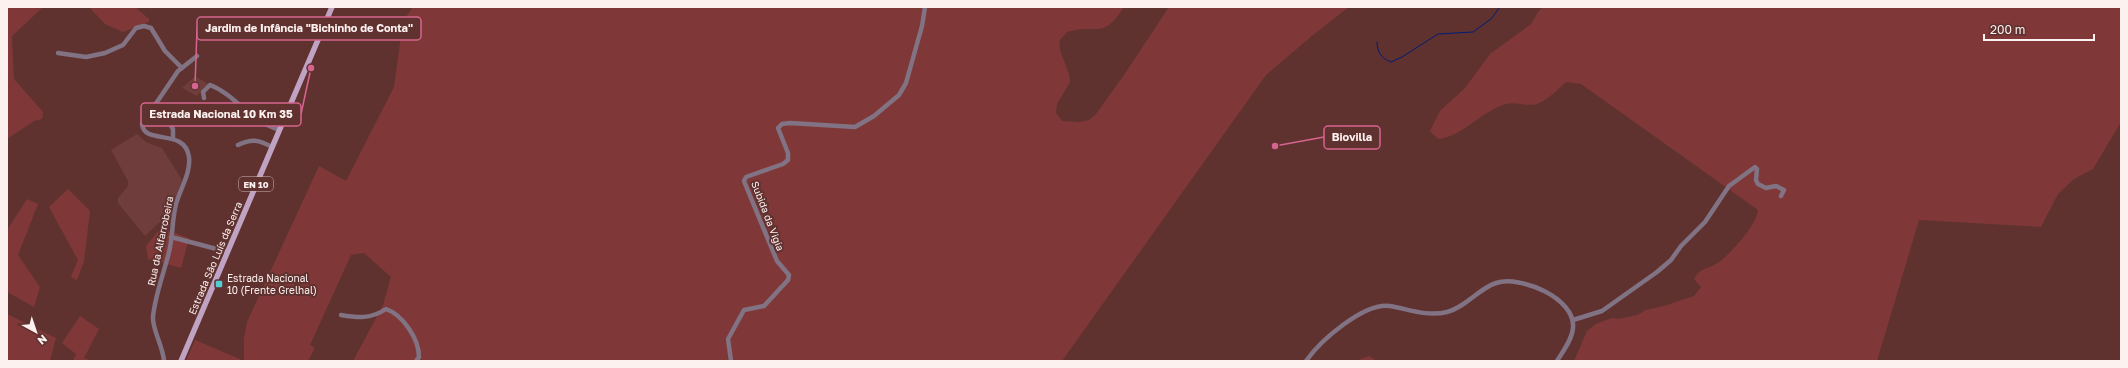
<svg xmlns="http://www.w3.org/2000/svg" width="2128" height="368" font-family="'Golos Text',sans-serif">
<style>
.built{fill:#6f3d3b}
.green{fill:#7f3837}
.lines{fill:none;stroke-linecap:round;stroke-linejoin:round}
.stream{stroke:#001c75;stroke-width:1}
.minor{stroke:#817383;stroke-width:4.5}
.major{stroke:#c0a3c3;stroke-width:5.5}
.poi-dot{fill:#52ccd5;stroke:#5f3230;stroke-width:1.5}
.labels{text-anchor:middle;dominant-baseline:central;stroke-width:4;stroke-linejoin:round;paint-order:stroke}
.shield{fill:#5f3230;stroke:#ceb8b6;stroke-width:1}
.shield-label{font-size:9px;font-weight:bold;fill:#fdf1f0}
.street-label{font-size:10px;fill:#fdf1f0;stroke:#5f3230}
.poi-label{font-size:10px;fill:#fdf1f0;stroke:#5f3230;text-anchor:start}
.leader{fill:none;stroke:#d7648f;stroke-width:1.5}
.callout-dot{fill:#d7648f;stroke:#5f3230;stroke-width:1.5}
.callout{fill:#5f3230;stroke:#d7648f;stroke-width:1.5}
.callout-label{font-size:11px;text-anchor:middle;font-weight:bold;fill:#fdf1f0}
</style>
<rect width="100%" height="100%" fill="#5f3230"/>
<!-- built -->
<g class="built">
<path d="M195,76L208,84L197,96L182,88Z"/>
<path d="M137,134L146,142L162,148L182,180L173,206L172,224L168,227L164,220H162L145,236L118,203V198L128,186V181L111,150Z"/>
</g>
<!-- green -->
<g class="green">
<path d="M7,7H43L12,36L14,79L43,112L42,119L34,121L7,139Z"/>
<path d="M89,7H135L149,19V22L123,32L105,24Z"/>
<path d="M413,7H1124C1102,41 1098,23 1067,32L1060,40C1057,54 1070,67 1070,82L1057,104L1056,113L1062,121L1080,122L1089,120L1096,114L1124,75L1169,7H1349L1313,35L1266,75L1062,361H353L383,305L391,277L364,253L351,255L310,345L314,347V350L308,361H244V338L247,322L319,166L346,181L394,87L403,21Z"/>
<path d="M1543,7H2121V122L2093,169L2074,179L2058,194L2041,227L1919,220L1877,361H1574L1587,331L1596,324L1612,318L1618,319L1637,315L1646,310L1667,305L1694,296L1701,287L1694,279C1699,268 1708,269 1716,264C1729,256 1757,225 1758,210L1581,84L1566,82C1558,89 1549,99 1539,103C1529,108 1516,101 1506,104C1481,111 1464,136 1438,139L1430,131L1440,111L1465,88L1490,54L1531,24L1538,12Z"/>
<path d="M68,189L90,211L84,261L77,280L71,277L78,260L49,207Z"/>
<path d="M27,199L38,204L18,255L40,287L34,307L7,292V230Z"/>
<path d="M167,225L169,231L189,238L181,268L148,259L146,246L160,229Z"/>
<path d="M7,314L56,338L50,361H7Z"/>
<path d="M80,316L99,329L84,358L91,361H73L76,354L62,343Z"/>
<path d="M195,340L242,360V361H186Z"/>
<path d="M1369,356L1377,361H1355Z"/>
</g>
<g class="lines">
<!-- stream -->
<path class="stream" d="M1377,42C1377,52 1381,58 1391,62L1402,57L1438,34L1473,32L1491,19L1500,7"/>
<!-- minor -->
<g class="minor">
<path d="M58,53L86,57L105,53L123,45L136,28L144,26L151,28L165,51L182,68"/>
<path d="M204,98L203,92L210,85C226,91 238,104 251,115C259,123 270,126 279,130"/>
<path d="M166,118L173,129V139"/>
<path d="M236,124L249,113"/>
<path d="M238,145C252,138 259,140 272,147"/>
<path d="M171,237L228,252"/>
<path d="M341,315C359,318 371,319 386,309C403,315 419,339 419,357L416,361"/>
<path d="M1573,320L1602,311L1657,272L1671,260L1681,246L1705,222L1729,186L1755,167L1757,169L1756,180L1758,184L1766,188L1776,186L1784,190L1781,196"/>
<path d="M164,361C163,346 152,329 153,317C155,295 164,273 169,252C173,236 172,220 176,204C180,189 191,173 189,157C185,127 144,146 142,124L178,71L197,56"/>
<path d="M731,361L728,339L744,310L764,306L788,280L789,275L777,261L746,186L744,181L746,177L783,164L788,160V153L778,128L782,124L790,123L855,127L874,116L899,95L906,83L922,26L925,7"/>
<path d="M1306,361C1320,341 1364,302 1390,306C1408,309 1427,317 1447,312C1466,307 1478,289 1496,283C1520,275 1576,298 1573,328C1572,340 1563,351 1557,361"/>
</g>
<!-- major -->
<path class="major" d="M181,361L332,7"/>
</g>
<!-- markers -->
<rect class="poi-dot" x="215" y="280" width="8" height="8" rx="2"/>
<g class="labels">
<!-- shield labels -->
<rect class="shield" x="239" y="177" width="34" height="14" rx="3"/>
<g class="shield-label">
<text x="256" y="184">EN 10</text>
</g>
<!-- street labels -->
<g class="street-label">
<text transform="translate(768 216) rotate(69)">Subida da Vigia</text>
<text transform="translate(160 241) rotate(-78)">Rua da Alfarrobeira</text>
<text transform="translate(215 258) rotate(-67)">Estrada São Luís da Serra</text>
</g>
<!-- poi labels -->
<g class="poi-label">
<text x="227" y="278">Estrada Nacional<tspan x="227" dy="12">10 (Frente Grelhal)</tspan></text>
</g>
</g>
<!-- callouts -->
<path class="leader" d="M195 86L197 29M311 68L301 114M1275 146L1324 137"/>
<g class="callout-dot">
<circle cx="195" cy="86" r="4"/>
<circle cx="311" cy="68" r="4"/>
<circle cx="1275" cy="146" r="4"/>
</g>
<g class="callout">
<rect x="197" y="17" width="224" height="23" rx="4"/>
<rect x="141" y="103" width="160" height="23" rx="4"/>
<rect x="1324" y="126" width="56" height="23" rx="4"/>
</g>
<g class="callout-label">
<text x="309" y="32">Jardim de Infância "Bichinho de Conta"</text>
<text x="221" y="118">Estrada Nacional 10 Km 35</text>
<text x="1352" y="141">Biovilla</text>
</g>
<!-- border -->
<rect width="2128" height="368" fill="none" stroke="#fdf1f0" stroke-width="16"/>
<!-- north arrow -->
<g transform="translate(36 332) rotate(140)" stroke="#5f3230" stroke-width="3" paint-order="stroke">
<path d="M0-3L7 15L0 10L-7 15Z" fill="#fdf1f0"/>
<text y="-6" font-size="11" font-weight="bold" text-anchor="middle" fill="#fdf1f0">N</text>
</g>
<!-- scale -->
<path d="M1984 34v6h110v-6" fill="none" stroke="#fdf1f0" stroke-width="2"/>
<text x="1990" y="34" font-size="12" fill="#fdf1f0" stroke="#5f3230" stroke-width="3" paint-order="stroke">200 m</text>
</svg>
